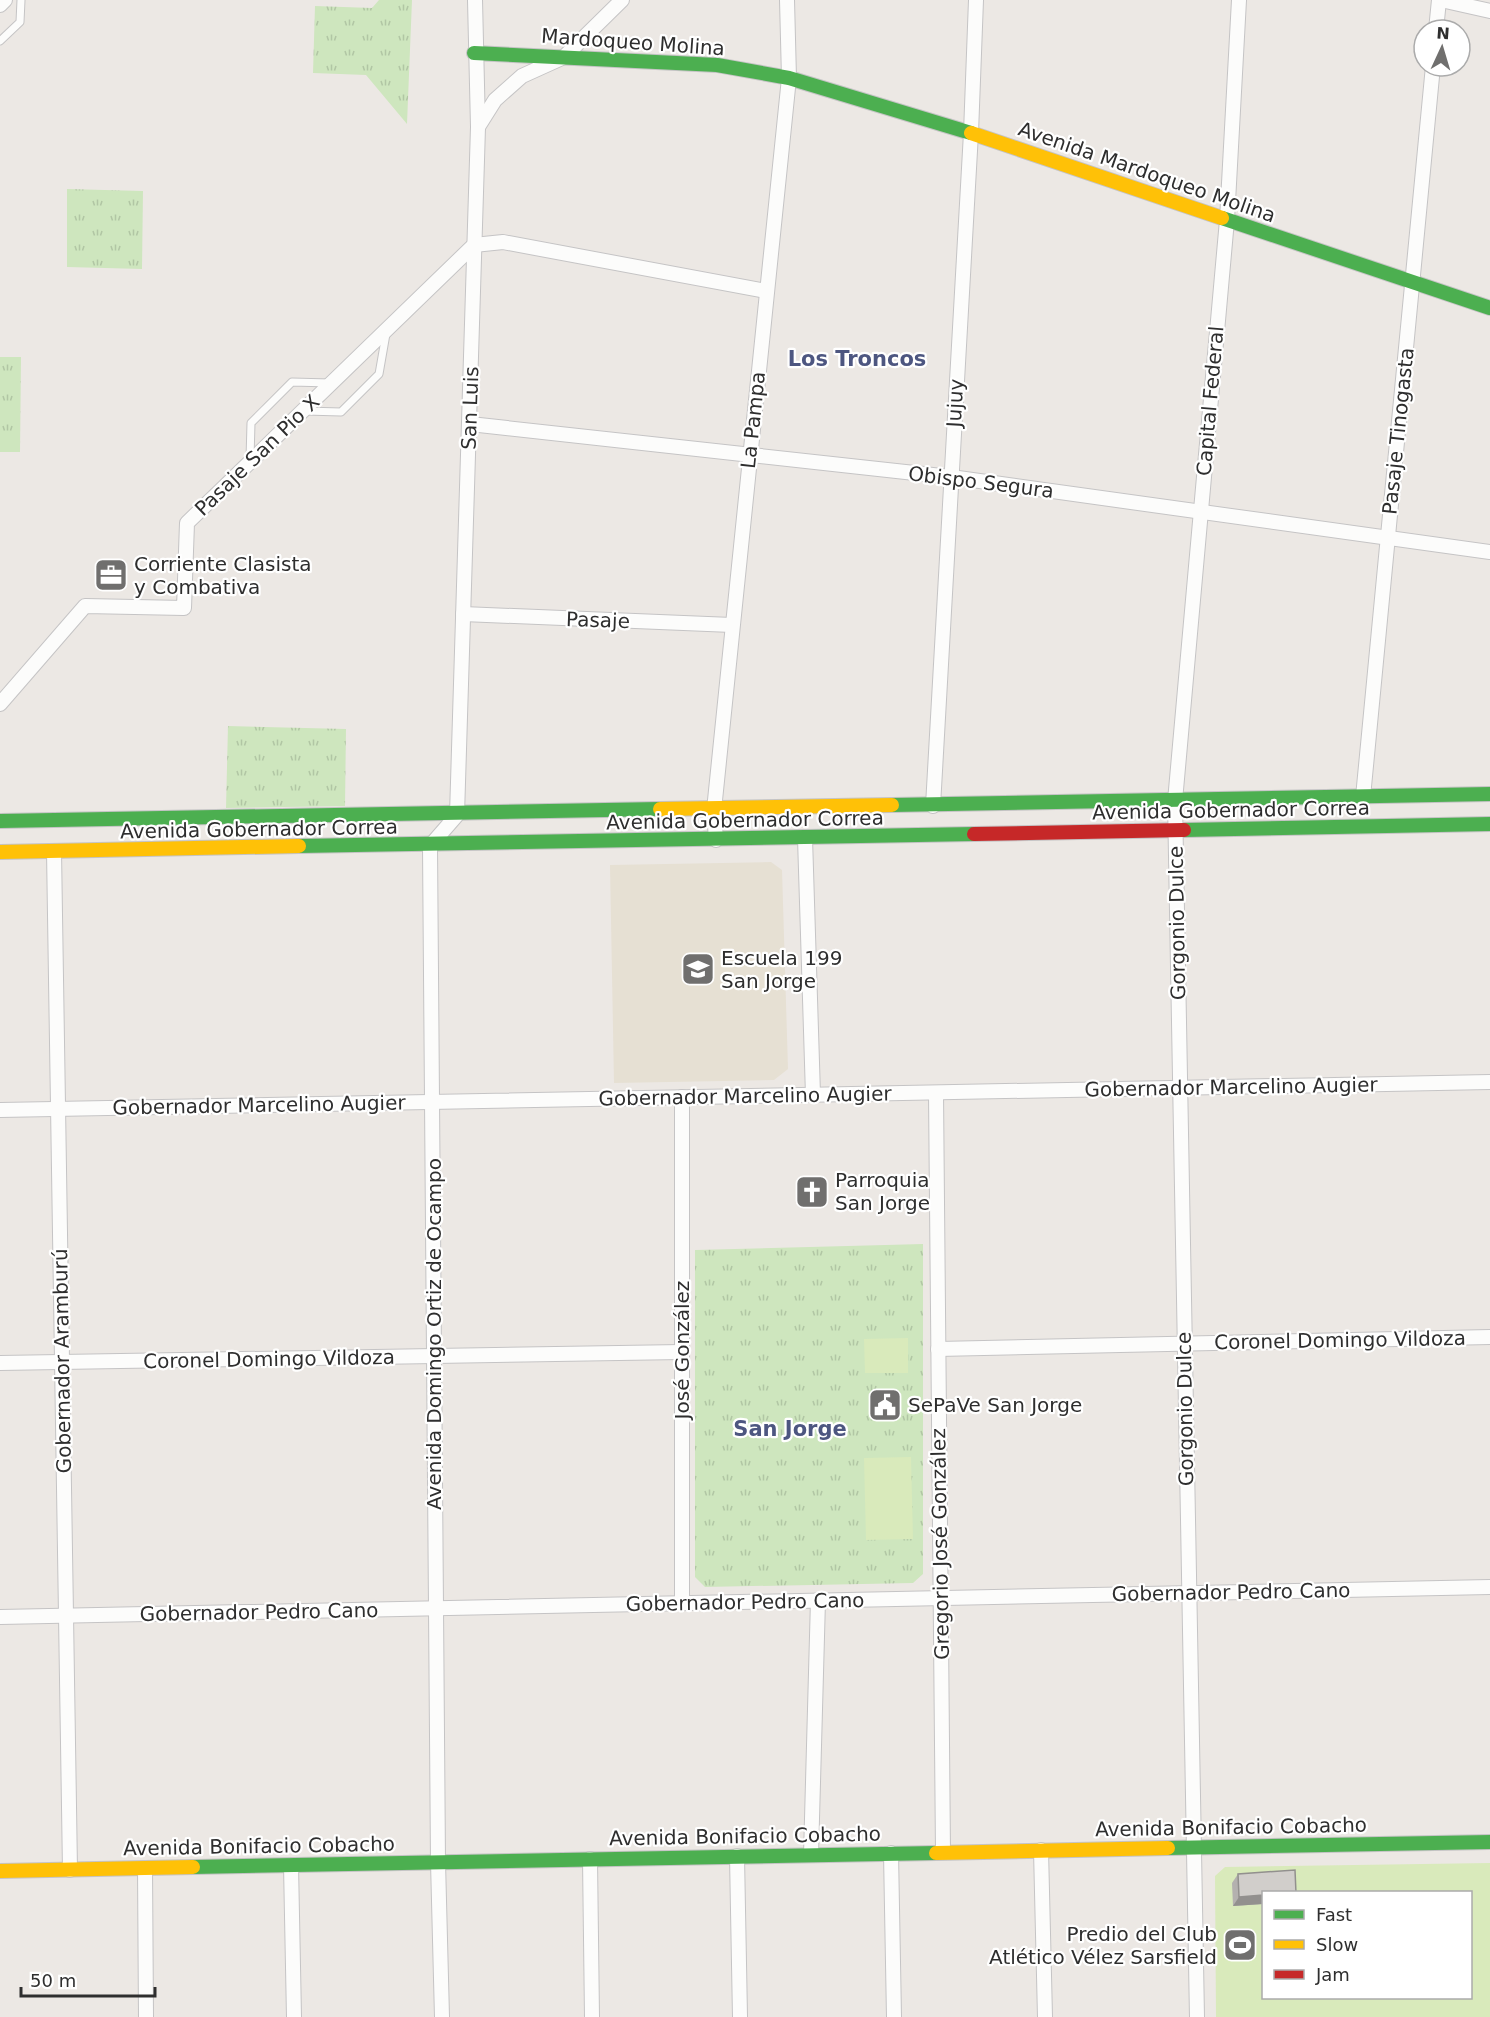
<svg xmlns="http://www.w3.org/2000/svg" width="1490" height="2017" font-family="'DejaVu Sans',sans-serif">
<style>
.education{fill:#e6e0d3}
.grass{fill:url(#grass-tufts)}
.pitch{fill:#d9eabb;fill-rule:evenodd}
.lines{fill:none;stroke-linecap:round;stroke-linejoin:round}
.lane-casing{stroke:#c5c4c5;stroke-width:9}
.street-casing{stroke:#c5c4c5;stroke-width:16}
.fast-casing{stroke:#c5c4c5;stroke-width:16}
.slow-casing{stroke:#c5c4c5;stroke-width:16}
.jam-casing{stroke:#c5c4c5;stroke-width:16}
.lane{stroke:#fcfcfb;stroke-width:7}
.street{stroke:#fcfcfb;stroke-width:14}
.fast{stroke:#4caf50;stroke-width:14}
.slow{stroke:#ffc107;stroke-width:14}
.jam{stroke:#c62828;stroke-width:14}
.wall{fill:#b4b1af}
.shaded-wall{fill:#92908e}
.building{fill:#d1cecb;stroke:#92908e;stroke-width:1.5}
.labels{text-anchor:middle;dominant-baseline:central;stroke-width:4.5;stroke-linejoin:round;paint-order:stroke}
.street-label{font-size:20px;fill:#2e2e2e;stroke:#fff}
.poi-label{font-size:20px;fill:#2e2e2e;stroke:#fff;text-anchor:start}
.neighbourhood-label{font-size:21px;font-weight:bold;fill:#4d5680;stroke:#fff}
</style>
<defs>
<pattern id="grass-tufts" width="24" height="20" patternUnits="userSpaceOnUse" patternTransform="scale(1.5)"><rect width="24" height="20" fill="#cee6be"/><path d="M3 7l-1-3M5 7V3M7 7l1-3M15 17l-1-3M17 17v-4M19 17l1-3" fill="none" stroke="#b1c6a4"/></pattern>
</defs>
<rect width="100%" height="100%" fill="#ece8e4"/>
<!-- education -->
<path class="education" d="M771,862L782,870L788,1069L774,1080L614,1083L610,865Z"/>
<!-- grass -->
<g class="grass">
<path d="M379,0H412L407,124L366,75L313,73L315,6L372,8Z"/>
<path d="M67,189L143,191L142,269L67,267Z"/>
<path d="M0,357H21L20,452H0Z"/>
<path d="M228,726L346,729L345,806L226,808Z"/>
<path d="M923,1244V1574L913,1583L705,1587L695,1577V1250Z"/>
</g>
<!-- pitch -->
<g class="pitch">
<path d="M908,1338V1373H865L864,1339Z"/>
<path d="M911,1457L913,1539L866,1540L864,1458Z"/>
<path d="M1490,1863V2017H1216L1215,1876L1225,1867ZM1264,1892H1470V1998H1264Z"/>
</g>
<g class="lines">
<!-- lane casing -->
<g class="lane-casing">
<g id="lane">
<path d="M0,41L20,22L21,0"/>
<path d="M305,411L341,412L379,374L386,334"/>
<path d="M250,459L251,423L292,382L330,383"/>
</g>
</g>
<!-- street casing -->
<g class="street-casing">
<g id="street">
<path d="M1441,0L1490,11"/>
<path d="M0,5L5,0"/>
<path d="M1436,30L1439,0"/>
<path d="M478,127L495,100L522,76L564,57L622,0"/>
<path d="M470,424L951,477L1490,552"/>
<path d="M463,614L732,625"/>
<path d="M0,704L85,606L184,608L187,523L474,245L503,242L766,291"/>
<path d="M1363,797L1433,66"/>
<path d="M933,806L971,133L976,0"/>
<path d="M805,838L813,1095"/>
<path d="M716,840L714,810L789,78L787,0"/>
<path d="M54,851L70,1870"/>
<path d="M936,1093L943,1852"/>
<path d="M682,1097V1603"/>
<path d="M0,1110L1490,1082"/>
<path d="M938,1349L1490,1337"/>
<path d="M0,1363L682,1352"/>
<path d="M0,1617L1490,1587"/>
<path d="M1041,1850L1045,2017"/>
<path d="M891,1853L894,2017"/>
<path d="M811,1855L818,1600"/>
<path d="M737,1856L740,2017"/>
<path d="M590,1859L592,2017"/>
<path d="M291,1865L294,2017"/>
<path d="M145,1868L146,2017"/>
<path d="M442,2017L438,1862L430,846L457,815L478,127L475,0"/>
<path d="M1197,2017L1175,801L1227,220L1239,0"/>
</g>
</g>
<!-- fast casing -->
<g class="fast-casing">
<g id="fast">
<path d="M474,53L717,65L789,78L971,133"/>
<path d="M1222,218L1490,308"/>
<path d="M892,805L1490,794"/>
<path d="M0,821L660,809"/>
<path d="M1184,830L1490,824"/>
<path d="M299,846L974,834"/>
<path d="M1168,1848L1490,1842"/>
<path d="M193,1867L936,1853"/>
</g>
</g>
<!-- slow casing -->
<g class="slow-casing">
<g id="slow">
<path d="M971,133L1222,218"/>
<path d="M660,809L892,805"/>
<path d="M0,852L299,846"/>
<path d="M936,1853L1168,1848"/>
<path d="M0,1871L193,1867"/>
</g>
</g>
<!-- jam casing -->
<g class="jam-casing">
<path id="jam" d="M974,834L1184,830"/>
</g>
<!-- lane -->
<use href="#lane" class="lane"/>
<!-- street -->
<use href="#street" class="street"/>
<!-- fast -->
<use href="#fast" class="fast"/>
<!-- slow -->
<use href="#slow" class="slow"/>
<!-- jam -->
<use href="#jam" class="jam"/>
</g>
<!-- wall -->
<path class="wall" d="M1238,1874L1263,1893V1904L1233,1906L1232,1883Z"/>
<!-- shaded-wall -->
<path class="shaded-wall" d="M1263,1895V1904L1233,1906L1239,1897Z"/>
<!-- building -->
<path class="building" d="M1295,1870L1296,1893H1263V1895L1239,1897L1238,1874Z"/>
<!-- icons -->
<defs>
<g id="office-square" transform="scale(1.725)"><rect x="-9" y="-9" width="18" height="18" rx="4" fill="#706f6e" stroke="#fff"/><path d="M-6-3h4V-5.5h4V-3h4V5H-6ZM-1-4.5V-3h2v-1.5ZM-6 0V1H6V0Z" fill="#fff"/></g>
<g id="school-square" transform="scale(1.725)"><rect x="-9" y="-9" width="18" height="18" rx="4" fill="#706f6e" stroke="#fff"/><path d="M0-5L7-2L0 1L-7-2ZM-4 1L0 2.5L4 1V4Q0 6-4 4Z" fill="#fff"/></g>
<g id="church-square" transform="scale(1.725)"><rect x="-9" y="-9" width="18" height="18" rx="4" fill="#706f6e" stroke="#fff"/><path d="M-1.2-6h2.4v3.5h3.3v2.4h-3.3V6h-2.4V-.1h-3.3v-2.4h3.3Z" fill="#fff"/></g>
<g id="civic-square" transform="scale(1.725)"><rect x="-9" y="-9" width="18" height="18" rx="4" fill="#706f6e" stroke="#fff"/><path d="M-.6-6.5H3V-4.5H.6V-3L4-1V1h2V6H-6V1h2V-1L-.6-3ZM-1.2 2.5V6h2.4V2.5Z" fill="#fff"/></g>
<g id="stadium-square" transform="scale(1.725)"><rect x="-9" y="-9" width="18" height="18" rx="4" fill="#706f6e" stroke="#fff"/><path d="M0-5a6.5 5 0 1 0 0 10a6.5 5 0 1 0 0-10ZM-3.5-1.8h7v3.6h-7Z" fill="#fff"/></g>
</defs>
<g fill-rule="evenodd">
<use href="#office-square" x="111" y="575"/>
<use href="#school-square" x="698" y="969"/>
<use href="#church-square" x="812" y="1192"/>
<use href="#civic-square" x="885" y="1405"/>
<use href="#stadium-square" x="1240" y="1945"/>
</g>
<g class="labels">
<!-- street labels -->
<g class="street-label">
<text transform="translate(633 42) rotate(4)">Mardoqueo Molina</text>
<text transform="translate(1147 172) rotate(19)">Avenida Mardoqueo Molina</text>
<text transform="translate(1210 401) rotate(-85)">Capital Federal</text>
<text transform="translate(955 403) rotate(-87)">Jujuy</text>
<text transform="translate(470 408) rotate(-88)">San Luis</text>
<text transform="translate(753 420) rotate(-84)">La Pampa</text>
<text transform="translate(1398 431) rotate(-84)">Pasaje Tinogasta</text>
<text transform="translate(257 455) rotate(-44)">Pasaje San Pio X</text>
<text transform="translate(981 482) rotate(7)">Obispo Segura</text>
<text transform="translate(598 620) rotate(2)">Pasaje</text>
<text transform="translate(1231 810) rotate(-1)">Avenida Gobernador Correa</text>
<text transform="translate(745 820) rotate(-1)">Avenida Gobernador Correa</text>
<text transform="translate(259 829) rotate(-1)">Avenida Gobernador Correa</text>
<text transform="translate(1177 923) rotate(-91)">Gorgonio Dulce</text>
<text transform="translate(1231 1087) rotate(-1)">Gobernador Marcelino Augier</text>
<text transform="translate(745 1096) rotate(-1)">Gobernador Marcelino Augier</text>
<text transform="translate(259 1105) rotate(-1)">Gobernador Marcelino Augier</text>
<text transform="translate(434 1334) rotate(-90)">Avenida Domingo Ortiz de Ocampo</text>
<text transform="translate(1340 1340) rotate(-1)">Coronel Domingo Vildoza</text>
<text transform="translate(682 1350) rotate(-90)">José González</text>
<text transform="translate(269 1359) rotate(-1)">Coronel Domingo Vildoza</text>
<text transform="translate(62 1361) rotate(-91)">Gobernador Aramburú</text>
<text transform="translate(1185 1409) rotate(-91)">Gorgonio Dulce</text>
<text transform="translate(940 1544) rotate(-91)">Gregorio José González</text>
<text transform="translate(1231 1592) rotate(-1)">Gobernador Pedro Cano</text>
<text transform="translate(745 1602) rotate(-1)">Gobernador Pedro Cano</text>
<text transform="translate(259 1612) rotate(-1)">Gobernador Pedro Cano</text>
<text transform="translate(1231 1827) rotate(-1)">Avenida Bonifacio Cobacho</text>
<text transform="translate(745 1836) rotate(-1)">Avenida Bonifacio Cobacho</text>
<text transform="translate(259 1846) rotate(-1)">Avenida Bonifacio Cobacho</text>
</g>
<!-- poi labels -->
<g class="poi-label">
<text x="134" y="564">Corriente Clasista<tspan x="134" dy="23">y Combativa</tspan></text>
<text x="721" y="958">Escuela 199<tspan x="721" dy="23">San Jorge</tspan></text>
<text x="835" y="1180">Parroquia<tspan x="835" dy="23">San Jorge</tspan></text>
<text x="908" y="1405">SePaVe San Jorge</text>
<text x="1217" y="1934" text-anchor="end">Predio del Club<tspan x="1217" dy="23">Atlético Vélez Sarsfield</tspan></text>
</g>
<!-- neighbourhood labels -->
<g class="neighbourhood-label">
<text x="857" y="359">Los Troncos</text>
<text x="790" y="1429">San Jorge</text>
</g>
</g>
<!-- legend -->
<rect x="1262" y="1891" width="210" height="108" fill="#ffffff" stroke="#ababab" stroke-width="1.5"/>
<rect x="1274" y="1910" width="30" height="9" fill="#4caf50" stroke="#ababab" stroke-width="1.5"/>
<text x="1316" y="1921" font-size="18" fill="#2e2e2e">Fast</text>
<rect x="1274" y="1940" width="30" height="9" fill="#ffc107" stroke="#ababab" stroke-width="1.5"/>
<text x="1316" y="1951" font-size="18" fill="#2e2e2e">Slow</text>
<rect x="1274" y="1970" width="30" height="9" fill="#c62828" stroke="#ababab" stroke-width="1.5"/>
<text x="1316" y="1981" font-size="18" fill="#2e2e2e">Jam</text>
<!-- north arrow -->
<g transform="translate(1442 48) rotate(4)"><circle r="28" fill="#ffffff" stroke="#ababab" stroke-width="1.5"/>
<path d="M0-4.5L10 22L0 15L-10 22Z" fill="#706f6e"/>
<text y="-9" font-size="16" font-weight="bold" text-anchor="middle" fill="#2e2e2e">N</text>
</g>
<!-- scale -->
<path d="M21 1987v9h134v-9" fill="none" stroke="#2e2e2e" stroke-width="3"/>
<text x="30" y="1987" font-size="18" fill="#2e2e2e" stroke="#ffffff" stroke-width="4.5" paint-order="stroke">50 m</text>
</svg>
